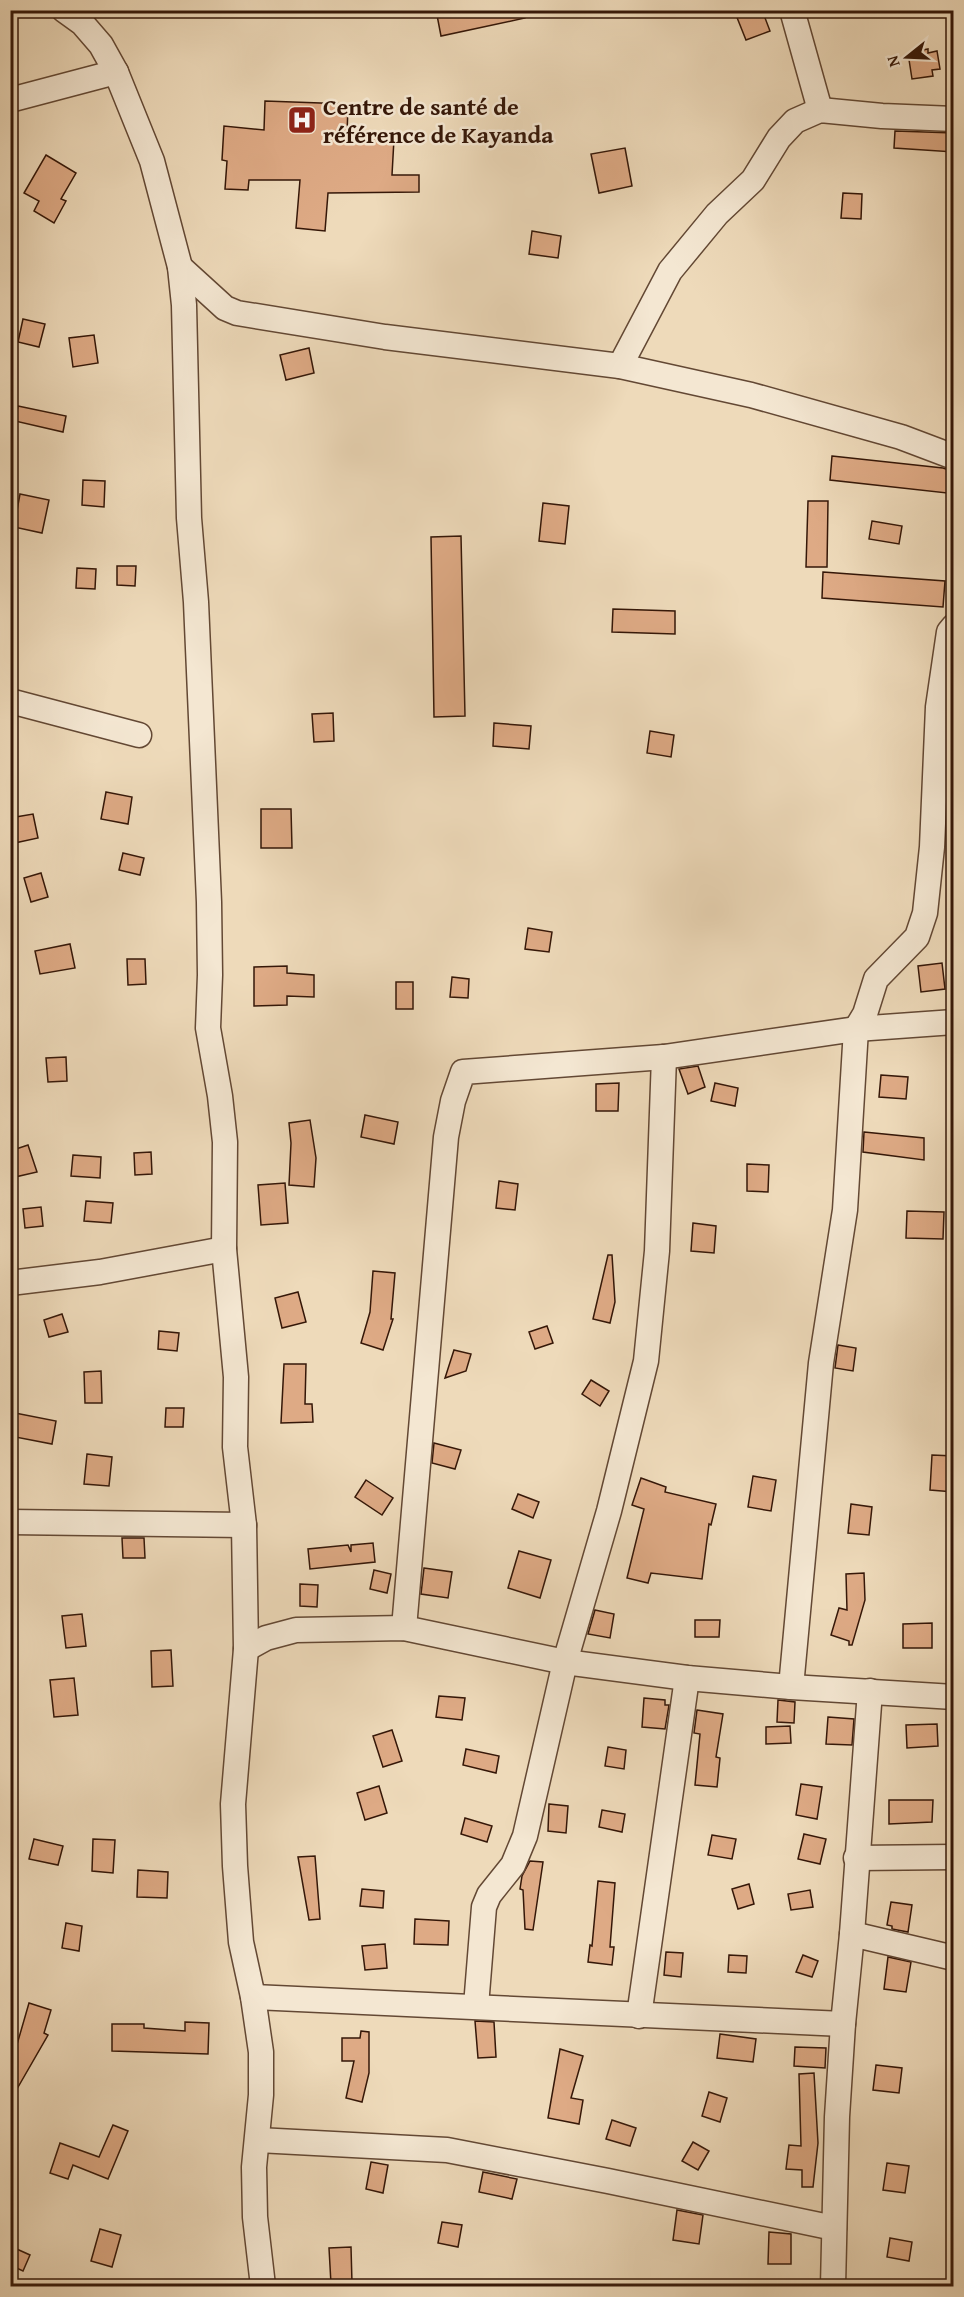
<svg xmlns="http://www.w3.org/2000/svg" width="964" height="2297" font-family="'Gentium Book Plus',serif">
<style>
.building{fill:#deaa85;stroke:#351708;stroke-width:1.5}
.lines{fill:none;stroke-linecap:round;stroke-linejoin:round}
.street-casing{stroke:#634834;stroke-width:27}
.street{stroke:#f4e7d2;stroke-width:24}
.labels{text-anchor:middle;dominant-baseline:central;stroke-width:5;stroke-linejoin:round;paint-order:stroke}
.poi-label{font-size:24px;font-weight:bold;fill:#351708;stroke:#f4e7d2;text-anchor:start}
</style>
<rect width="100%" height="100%" fill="#eedaba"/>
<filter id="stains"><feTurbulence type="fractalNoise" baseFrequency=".00333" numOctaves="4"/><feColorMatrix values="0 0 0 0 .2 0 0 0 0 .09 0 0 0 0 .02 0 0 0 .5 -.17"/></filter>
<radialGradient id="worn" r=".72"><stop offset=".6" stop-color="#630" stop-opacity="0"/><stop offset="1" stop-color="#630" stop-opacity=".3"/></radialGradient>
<!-- building -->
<g class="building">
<path d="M436,10H525V18L441,36Z"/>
<path d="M734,10H762L770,31L746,40Z"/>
<path d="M928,49V53L937,51L940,69L932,70L933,76L912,79L908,53Z"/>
<path d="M265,101L348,104L347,136L394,139L392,175H419V192L328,193L325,231L296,228L300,180H249L248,190L225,189L227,161L222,160L224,126L264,130Z"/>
<path d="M895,131L954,133V152L894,148Z"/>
<path d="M625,148L632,186L599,193L591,154Z"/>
<path d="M46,155L76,173L61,199L66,201L54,223L34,211L39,201L24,193Z"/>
<path d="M843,193L862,194L861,219L841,218Z"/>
<path d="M532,231L561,236L558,258L529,254Z"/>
<path d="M23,319L45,324L39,347L18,342Z"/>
<path d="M94,335L98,363L73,367L69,338Z"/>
<path d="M309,348L314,373L286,380L280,355Z"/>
<path d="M18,406L66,416L63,432L15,421Z"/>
<path d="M832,456L943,468L949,470L947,493L830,480Z"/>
<path d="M83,480L105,481L104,507L82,505Z"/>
<path d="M20,494L49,500L42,533L14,527Z"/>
<path d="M808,501H828L827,567H806Z"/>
<path d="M543,503L569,506L565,544L539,541Z"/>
<path d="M872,521L902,526L899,544L869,539Z"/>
<path d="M461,536L465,716L434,717L431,537Z"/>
<path d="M117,566H136L135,586L117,585Z"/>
<path d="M77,568L96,569L95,589L76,588Z"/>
<path d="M823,572L945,581L943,607L822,598Z"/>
<path d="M613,609L675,611V634L612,632Z"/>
<path d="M333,713L334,741L314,742L312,714Z"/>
<path d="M494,723L531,726L529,749L493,746Z"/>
<path d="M650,731L674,735L671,757L647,753Z"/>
<path d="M106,792L132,797L128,824L101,819Z"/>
<path d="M261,809H291L292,848H261Z"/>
<path d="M33,814L38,838L10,844V818Z"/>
<path d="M123,853L144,858L140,875L119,870Z"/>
<path d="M41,873L48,897L31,902L24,878Z"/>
<path d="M528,928L552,932L549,952L525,949Z"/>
<path d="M70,944L75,968L40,974L35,951Z"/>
<path d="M127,959H145L146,984L128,985Z"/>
<path d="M942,963L945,989L921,992L918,966Z"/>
<path d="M287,966V973L314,975V997L287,996V1005L254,1006V967Z"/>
<path d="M452,977L469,979L468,998L450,997Z"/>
<rect x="396" y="982" width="17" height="27"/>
<path d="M66,1057L67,1081L48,1082L46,1058Z"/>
<path d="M698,1066L705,1087L688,1094L679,1069Z"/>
<path d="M881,1075L908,1077L906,1099L879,1097Z"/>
<path d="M619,1083L618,1111H596V1084Z"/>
<path d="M715,1083L738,1088L735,1106L711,1101Z"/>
<path d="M365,1115L398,1122L394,1144L361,1137Z"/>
<path d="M310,1120L316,1158L314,1187L289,1185L291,1143L289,1123Z"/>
<path d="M864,1132L924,1138V1160L863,1152Z"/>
<path d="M28,1145L37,1172L15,1177L10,1163V1151Z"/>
<path d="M151,1152L152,1174L135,1175L134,1153Z"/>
<path d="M73,1155L101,1157L100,1178L71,1176Z"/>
<path d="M747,1164L769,1165L768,1192L747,1191Z"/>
<path d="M499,1181L518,1184L515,1210L496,1208Z"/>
<path d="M285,1183L288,1223L261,1225L258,1185Z"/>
<path d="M86,1201L113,1203L111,1223L84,1221Z"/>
<path d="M41,1207L43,1226L25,1228L23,1209Z"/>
<path d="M907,1211L944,1212L943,1239L906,1238Z"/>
<path d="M693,1223L716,1226L714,1253L691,1251Z"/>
<path d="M608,1255H612L615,1302L610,1323L593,1319Z"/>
<path d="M373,1271L395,1273L391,1319H393L383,1350L361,1343L370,1312Z"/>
<path d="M298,1292L306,1322L282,1328L275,1298Z"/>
<path d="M62,1314L68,1332L49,1337L44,1320Z"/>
<path d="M547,1326L553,1343L535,1349L529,1332Z"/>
<path d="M159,1331L179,1333L177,1351L158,1349Z"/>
<path d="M838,1345L856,1348L853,1371L835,1368Z"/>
<path d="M454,1350L471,1354L466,1371L445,1378Z"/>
<path d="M284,1364H306L305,1404H312L313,1422L281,1423Z"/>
<path d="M101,1371L102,1403H85L84,1372Z"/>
<path d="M591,1380L609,1391L600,1406L582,1394Z"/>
<path d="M166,1408H184L183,1427H165Z"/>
<path d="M10,1412L56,1421L52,1444L10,1436Z"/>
<path d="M434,1443L461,1450L455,1469L432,1463Z"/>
<path d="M87,1454L112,1457L109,1486L84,1484Z"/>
<path d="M932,1455L954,1456V1492L930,1490Z"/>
<path d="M753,1476L776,1480L771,1511L748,1507Z"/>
<path d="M641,1478L666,1487L665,1492L716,1504L711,1525L709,1524L702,1579L651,1573L648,1583L627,1578L644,1509L632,1505Z"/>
<path d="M366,1480L393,1498L382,1515L355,1497Z"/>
<path d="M518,1494L539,1502L533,1518L512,1509Z"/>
<path d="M851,1504L872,1507L869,1535L848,1533Z"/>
<path d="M122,1538H144L145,1558H123Z"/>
<path d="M373,1543L375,1562L310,1569L308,1549L348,1545L351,1552V1545Z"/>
<path d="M519,1551L551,1560L540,1598L508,1588Z"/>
<path d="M424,1568L452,1572L448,1598L421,1594Z"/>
<path d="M374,1570L391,1574L387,1593L370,1589Z"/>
<path d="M864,1573L865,1600L852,1645H849V1641L831,1635L839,1608L847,1610L846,1574Z"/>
<path d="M300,1584L318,1585L317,1607L300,1606Z"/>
<path d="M595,1610L614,1614L610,1638L588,1634Z"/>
<path d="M82,1614L86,1646L66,1648L62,1616Z"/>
<path d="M695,1620H720L719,1637H695Z"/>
<path d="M932,1623V1648H903V1624Z"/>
<path d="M171,1650L173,1686L152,1687L151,1651Z"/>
<path d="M74,1678L78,1715L54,1717L50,1680Z"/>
<path d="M439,1696L465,1698L462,1720L436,1717Z"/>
<path d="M644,1698L665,1700V1705H669L665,1729L642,1727Z"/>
<path d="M778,1700L795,1702L794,1723L777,1722Z"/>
<path d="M697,1710L723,1714L716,1757L720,1758L717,1787L695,1785L700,1734L694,1733Z"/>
<path d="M828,1717L854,1719L852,1745L826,1744Z"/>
<path d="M937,1724L938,1746L907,1748L906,1725Z"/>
<path d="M790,1726L791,1743L766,1744V1727Z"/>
<path d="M392,1730L402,1761L383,1767L373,1736Z"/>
<path d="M608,1747L626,1750L624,1769L605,1766Z"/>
<path d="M466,1749L499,1756L496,1773L463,1765Z"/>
<path d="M801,1784L822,1787L817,1819L796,1815Z"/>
<path d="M379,1786L387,1813L365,1820L357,1793Z"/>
<path d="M889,1800H933L932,1822L889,1824Z"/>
<path d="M549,1804L568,1806L566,1833L548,1831Z"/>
<path d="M602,1810L625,1814L622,1832L599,1827Z"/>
<path d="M465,1818L492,1826L487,1842L461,1834Z"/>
<path d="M804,1834L826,1839L820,1864L798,1859Z"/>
<path d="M712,1835L736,1839L732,1859L708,1855Z"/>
<path d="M34,1839L63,1846L58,1865L29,1859Z"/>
<path d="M93,1839L115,1840L113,1873L92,1871Z"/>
<path d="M315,1856L320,1919L309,1920L298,1857Z"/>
<path d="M530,1861L543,1862L533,1930L525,1929L523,1890L520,1889L522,1876Z"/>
<path d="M138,1870L168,1872L167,1898L137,1897Z"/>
<path d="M598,1881L615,1883L610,1947H614L612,1965L588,1962L590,1945L592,1946Z"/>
<path d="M749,1884L754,1904L738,1909L732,1889Z"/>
<path d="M362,1889L384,1891L383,1908L360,1906Z"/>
<path d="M810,1890L813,1907L791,1910L788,1894Z"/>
<path d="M891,1902L912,1905L908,1932L892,1929V1926L887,1925Z"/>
<path d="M415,1919L449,1921L448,1945L414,1944Z"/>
<path d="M66,1923L82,1926L79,1951L62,1948Z"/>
<path d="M385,1944L387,1968L365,1970L362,1946Z"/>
<path d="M666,1952L683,1953L681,1977L664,1975Z"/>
<path d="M729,1955L747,1956L746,1973L728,1972Z"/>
<path d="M803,1955L818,1961L812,1977L796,1972Z"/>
<path d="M888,1957L911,1962L906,1992L884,1989Z"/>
<path d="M29,2003L51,2010L44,2033L48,2035L10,2101V2057L16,2048Z"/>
<path d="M475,2021L494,2022L496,2057L478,2058Z"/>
<path d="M185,2022L209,2023L208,2054L112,2051V2024H144V2028L185,2031Z"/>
<path d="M361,2031L369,2032V2073L362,2102L346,2098L354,2061H342V2038H360Z"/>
<path d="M720,2034L756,2039L753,2062L717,2058Z"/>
<path d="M795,2047L826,2048L825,2068L794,2066Z"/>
<path d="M560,2049L583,2056L571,2098L583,2100L579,2124L548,2118Z"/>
<path d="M876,2065L902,2068L899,2093L873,2090Z"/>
<path d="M814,2073L818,2143L813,2187H802V2170L786,2169L789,2145L801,2146L799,2074Z"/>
<path d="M709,2092L727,2098L720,2122L702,2116Z"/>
<path d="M612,2120L636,2128L630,2146L606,2139Z"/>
<path d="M113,2125L128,2131L108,2179L73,2165L68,2179L50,2173L60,2143L99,2157Z"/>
<path d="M693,2142L709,2151L698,2170L682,2161Z"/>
<path d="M371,2162L388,2165L383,2193L366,2189Z"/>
<path d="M887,2163L909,2166L905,2193L883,2190Z"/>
<path d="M483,2172L517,2179L512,2199L479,2192Z"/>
<path d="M677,2210L703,2215L699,2244L673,2240Z"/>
<path d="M442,2222L462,2225L458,2247L438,2243Z"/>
<path d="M100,2229L121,2235L112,2267L91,2261Z"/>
<path d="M769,2232L791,2234V2264H768Z"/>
<path d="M890,2238L912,2242L909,2261L887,2257Z"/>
<path d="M10,2246L30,2255L23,2271L10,2265Z"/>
<path d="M351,2247L352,2283L331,2284L329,2248Z"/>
</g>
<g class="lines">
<!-- street casing -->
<g class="street-casing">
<g id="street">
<path d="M64,10L82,23L101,45L116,72L152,161L180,267L184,305L189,518L196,602L209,902L210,975L208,1028L220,1096L225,1142L224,1249L236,1377L235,1447L244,1525L246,1649L233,1804L235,1866L241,1942L253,1997L261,2052V2095L254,2167L255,2217L263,2286"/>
<path d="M792,10L820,110"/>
<path d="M10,100L116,72"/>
<path d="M180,267L225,308L237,313L385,337L620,366L751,395L901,437L954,457"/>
<path d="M620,366L670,271L717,214L753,180L779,138L795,121L820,110L882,116L954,119"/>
<path d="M10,701L139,735"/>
<path d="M10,1283L100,1272L224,1249"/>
<path d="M10,1522L244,1525"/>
<path d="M404,1628L446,1137L453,1101L463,1072L664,1057L856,1029L954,1022"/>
<path d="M246,1649L266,1638L296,1630L404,1628L565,1662L687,1678L791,1687L954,1697"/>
<path d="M791,1687L821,1363L845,1210L856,1029L865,1014L876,979L917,937L925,913L932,847L938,707L949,632L954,626"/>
<path d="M856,1858L954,1857"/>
<path d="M852,1934L954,1958"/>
<path d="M253,1997L843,2024"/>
<path d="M476,2006L484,1907L489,1895L513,1865L525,1836L565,1662L609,1511L646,1361L657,1251L664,1057"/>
<path d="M639,2016L687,1678"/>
<path d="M258,2140L447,2150L608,2181L834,2228"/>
<path d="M833,2286L837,2117L843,2024L852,1934L870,1691"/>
</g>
</g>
<!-- street -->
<use href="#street" class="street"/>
</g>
<!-- icons -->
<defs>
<g id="hospital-square" transform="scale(1.5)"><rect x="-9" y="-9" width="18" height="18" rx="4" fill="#8f2418" stroke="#f4e7d2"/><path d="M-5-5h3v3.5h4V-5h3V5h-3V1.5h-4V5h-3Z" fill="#fff"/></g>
</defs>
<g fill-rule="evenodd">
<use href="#hospital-square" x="302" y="120"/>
</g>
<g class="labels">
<!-- poi labels -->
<g class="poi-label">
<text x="323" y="106">Centre de santé de<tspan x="323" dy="28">référence de Kayanda</tspan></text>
</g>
</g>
<!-- margin -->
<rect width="964" height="2297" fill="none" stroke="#eedaba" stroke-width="36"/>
<rect x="12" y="12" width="940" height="2273" fill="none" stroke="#351708" stroke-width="3"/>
<rect x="18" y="18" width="928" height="2261" fill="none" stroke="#351708" stroke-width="1.5"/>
<!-- north arrow -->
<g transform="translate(907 57) rotate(252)" stroke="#f4e7d2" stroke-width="4.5" paint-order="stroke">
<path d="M0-4.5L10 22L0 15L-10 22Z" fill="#351708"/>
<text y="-9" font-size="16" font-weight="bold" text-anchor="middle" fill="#351708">N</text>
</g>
<rect width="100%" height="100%" filter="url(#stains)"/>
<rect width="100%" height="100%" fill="url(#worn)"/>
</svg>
